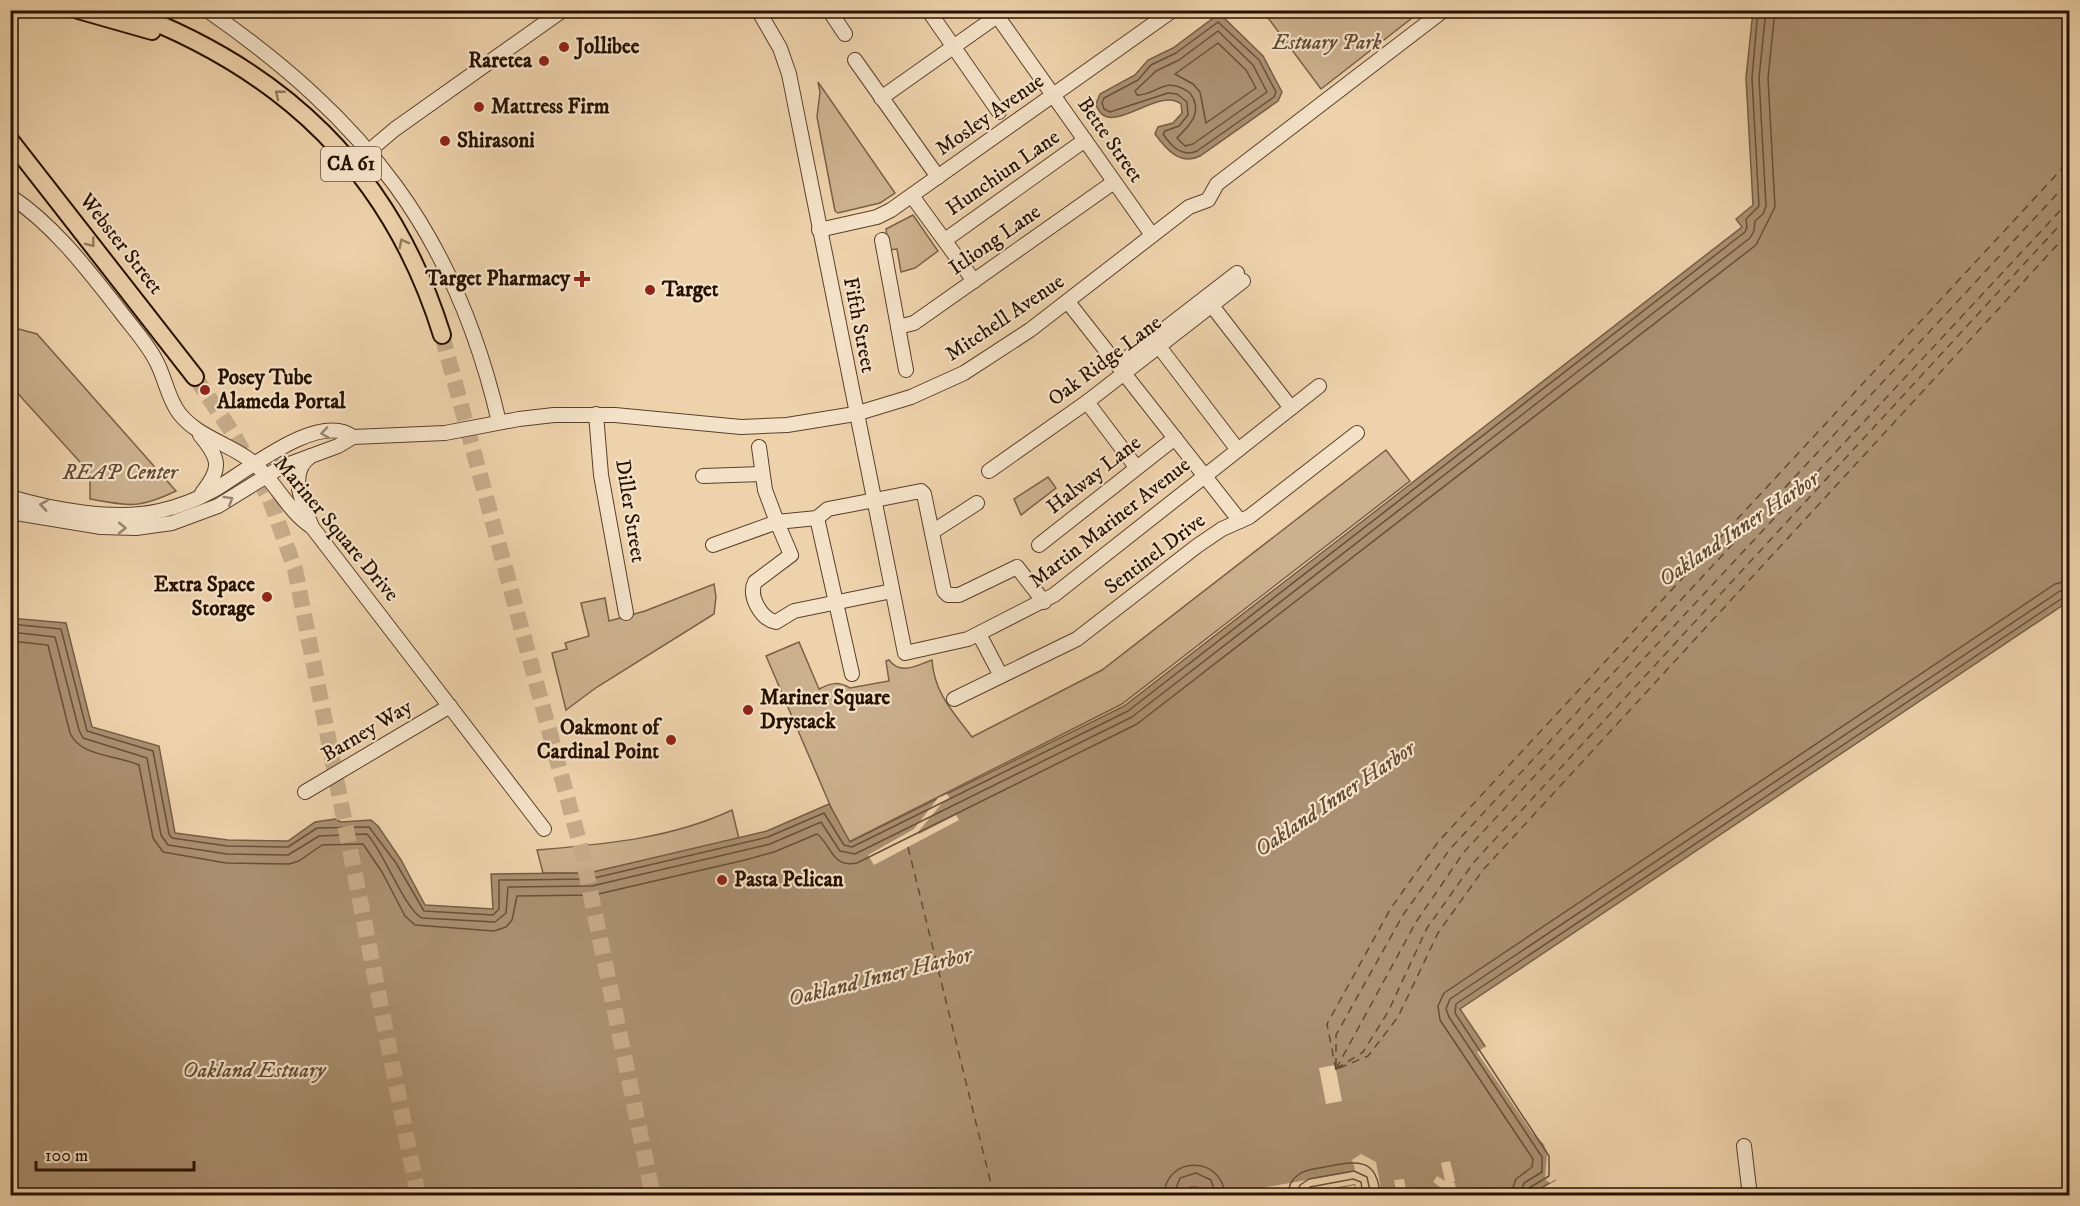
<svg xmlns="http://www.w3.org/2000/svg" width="2080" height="1206" font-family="'IM FELL DW Pica',serif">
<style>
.green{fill:#ccb18e;stroke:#7a6047;stroke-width:1.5}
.water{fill:#aa9071;stroke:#765d44;stroke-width:1.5}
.pier{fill:#eed2ab}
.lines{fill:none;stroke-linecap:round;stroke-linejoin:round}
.shore{stroke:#685038;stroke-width:1.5}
.ferry{stroke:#624a33;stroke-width:1.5;stroke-dasharray:8 6;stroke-linecap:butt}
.major-tunnel{stroke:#c6ab89;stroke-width:16;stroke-dasharray:16 8;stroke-linecap:butt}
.minor-casing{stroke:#59402b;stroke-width:16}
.major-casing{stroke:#271000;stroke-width:20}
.minor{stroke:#f4e2c8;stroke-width:14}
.major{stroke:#eed2ab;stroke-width:16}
.oneway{stroke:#947b5e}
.oneway2{stroke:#98846e}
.poi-dot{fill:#8f2418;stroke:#f4e2c8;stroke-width:2}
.labels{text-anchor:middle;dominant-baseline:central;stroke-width:4.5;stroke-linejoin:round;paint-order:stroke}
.shield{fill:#f4e2c8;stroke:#644f3c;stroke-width:1.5}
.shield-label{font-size:20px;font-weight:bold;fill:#271000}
.park-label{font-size:21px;font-style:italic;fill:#614832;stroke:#f4e2c8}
.poi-label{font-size:21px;font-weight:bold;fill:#271000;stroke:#f4e2c8;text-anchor:start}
.street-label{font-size:21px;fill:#271000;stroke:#f4e2c8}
.water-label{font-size:22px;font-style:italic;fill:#624a33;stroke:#f4e2c8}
</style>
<rect width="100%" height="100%" fill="#eed2ab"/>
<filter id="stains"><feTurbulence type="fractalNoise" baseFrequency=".00333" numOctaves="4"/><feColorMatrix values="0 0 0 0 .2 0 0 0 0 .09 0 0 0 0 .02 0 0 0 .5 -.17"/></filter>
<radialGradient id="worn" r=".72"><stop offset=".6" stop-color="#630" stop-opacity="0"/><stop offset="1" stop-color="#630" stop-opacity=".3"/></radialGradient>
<!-- green -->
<g class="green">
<path d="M1263,11H1421L1321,89Z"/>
<path d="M818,82L895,193L880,203L838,213L835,211L817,117L820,92Z"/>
<path d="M913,215L938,251L915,268L901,272L897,249L889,250L886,229Z"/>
<path d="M11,327L37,334L176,491C138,509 130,506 90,499V473L11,386Z"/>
<path d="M1386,450L1410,481L1122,704L849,842L833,812L766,656L799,642L819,689C831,683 838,681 850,688L889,681L886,661L889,660C901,676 917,665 932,660C934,692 952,711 972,737L1102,670Z"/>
<path d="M1048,477L1056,488L1021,515L1014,499Z"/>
<path d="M714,584L716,597L714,614L597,687L566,710L552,653L567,649L565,643L589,636L581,603L605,598L609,621L645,611Z"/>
<path d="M732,810L739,839L589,873H543L537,850C605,844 670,839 732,810Z"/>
</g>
<!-- water -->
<g class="water">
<path d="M1753,11H2069V601L1460,1009L1551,1144L1555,1180L1529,1195H1358L1355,1184L1296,1196L1203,1195L1197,1187H1190L1187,1196L11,1195L10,618L66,623L92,727L159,746L175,833L228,840L288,841L315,822L335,819L341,822L371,820L378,826L401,860L425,905L493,909L491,874L589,873L767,831L829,804L850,842L1124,706L1742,227L1736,219L1753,205L1746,78Z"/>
<path d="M1216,16H1222L1263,56L1282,92L1278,101L1200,156C1180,166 1166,149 1155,134L1158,127L1173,123L1182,113L1181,104C1158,85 1107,142 1096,104L1100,94L1135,75L1148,60L1173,48Z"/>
</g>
<!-- pier -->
<g class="pier">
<path d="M947,794L950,799L942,803L918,832L919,834L956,815L959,820L874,865L868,855L914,829L938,798Z"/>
<path d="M1488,1045L1554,1143L1558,1154V1178L1550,1183L1545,1179L1547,1155L1544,1144L1533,1134L1477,1052Z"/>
<path d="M1335,1065L1342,1101L1326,1104L1319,1068Z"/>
<path d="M1361,1154L1376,1162L1382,1195H1358L1355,1184L1296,1195H1203H1221L1352,1172L1355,1169L1352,1160Z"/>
<path d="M1450,1161L1455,1181L1452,1183H1455L1457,1195H1439L1435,1193L1440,1187L1433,1182L1437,1176L1445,1181L1441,1163Z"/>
<path d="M1404,1179L1407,1195H1397L1394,1180Z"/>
</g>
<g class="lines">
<!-- shore -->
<g class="shore">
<path d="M1218,22L1259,60L1276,92L1274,97L1197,151C1182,158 1171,146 1163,134L1165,131L1179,126L1188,115L1187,102L1177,94L1168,93L1110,112L1104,109L1102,103L1104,98L1138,80L1151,65L1176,53Z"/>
<path d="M1218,31L1253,65L1267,92L1193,144L1185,146L1177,138C1190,125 1204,112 1190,93C1164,74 1157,96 1137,95L1135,91L1156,71L1179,60Z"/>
<path d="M1218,43L1246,70L1256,88L1206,123L1200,92L1193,84L1175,74Z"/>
<path d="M10,624L61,629L87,731L153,751L169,834L172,838L227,846L288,847L317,828L369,827L396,863L424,911L493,915L499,909V880L590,879L768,837L824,813L844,845L852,847L1128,711L1745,232L1747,227L1746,219L1759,206L1752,78L1758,10"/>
<path d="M10,632L55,637L79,730L83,738L147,758L161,835L168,845L227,854L288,855L319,836L367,834C384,852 405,910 422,918L495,922L506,913L508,887L592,886L770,844L821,822L840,851L855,854L1132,717L1750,238L1754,231L1755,221L1763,214L1766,206L1759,78L1766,10"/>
<path d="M10,641L48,645L70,733C80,757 118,755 139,765L153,838L163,852L226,863L289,864L299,861L322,845L363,844L382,872L405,916L415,925L494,931L506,927L512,920L517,896L594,895L745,860L774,852L817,834C832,845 831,868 857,863L1137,724L1756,245L1775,207L1768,78L1775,10"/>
<path d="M1164,1196C1165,1155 1223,1155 1225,1196"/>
<path d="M1173,1196L1180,1178L1196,1173L1211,1180L1216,1196"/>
<path d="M1288,1196C1288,1187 1291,1180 1298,1175C1305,1169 1316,1169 1325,1167C1355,1161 1378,1156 1380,1196"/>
<path d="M1297,1196L1300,1185L1309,1179L1354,1171L1367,1177L1371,1196"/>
<path d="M1305,1196L1310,1187L1353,1179L1361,1182L1363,1196"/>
<path d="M1510,1196L1516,1179L1532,1167L1533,1159L1440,1020L1438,1006L1444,993L2055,584L2070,580"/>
<path d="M1519,1196L1524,1183L1542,1172V1157L1449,1017L1446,1009L1450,999L2060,591L2070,589"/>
<path d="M1527,1196L1529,1188L1549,1176V1156L1455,1013L1456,1004L2064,597L2070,596"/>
</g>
<!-- ferry -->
<g class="ferry">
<path d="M908,847L994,1196"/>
<path d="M1336,1066V1035L1403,915L1450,849L2070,180"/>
<path d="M1339,1068L1368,1056L1398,1017L1438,933L1483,870L2070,231"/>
<path d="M1336,1069L1416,922L1464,852L2070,200"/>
<path d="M1336,1069L1363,1052L1388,1012L1427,928L1474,862L2070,214"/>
<path d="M1336,1070L1327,1024L1391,908L1438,842L2070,160"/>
</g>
<!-- major-tunnel -->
<g class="major-tunnel">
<path d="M442,335L582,852L653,1196"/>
<path d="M195,377L232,432L270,500L295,569L418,1196"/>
</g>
<!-- minor casing -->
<g class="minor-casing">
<g id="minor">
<path d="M207,10C365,120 455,232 499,422"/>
<path d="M758,10L780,48L789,74L905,653L968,639L1054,595L1319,386"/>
<path d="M829,10L845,34"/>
<path d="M928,10L999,112"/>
<path d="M993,10L1152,235"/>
<path d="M855,60L938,177"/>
<path d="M881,98L997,16"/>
<path d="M369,151L395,129L563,10"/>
<path d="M10,196C54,225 88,270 120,311C132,327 146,342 155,359C165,376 167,397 179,413C197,436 224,442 247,458C274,477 285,509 312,527L544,829"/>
<path d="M912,196L974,281"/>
<path d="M819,230L877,217L891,210L1173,10"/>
<path d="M882,240L906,370"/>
<path d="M945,240L1085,140"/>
<path d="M1206,298L1291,408"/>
<path d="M1068,302L1240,521"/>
<path d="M898,327L914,323L1114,182"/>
<path d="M1154,340L1238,450"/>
<path d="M1118,365L1237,273"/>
<path d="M1087,402L1136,467"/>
<path d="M596,414L601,475L626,613"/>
<path d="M200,435C220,459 222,468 202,493"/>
<path d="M311,456C286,472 304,506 312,527"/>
<path d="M989,471L1087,402L1243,281"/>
<path d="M703,476L762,474"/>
<path d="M10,497C53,510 116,521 159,511C178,507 198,499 214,490C244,473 319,410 353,437"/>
<path d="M10,512L101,527L136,528L172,523L218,506L281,467L338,446L353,437L445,433L519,419L554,415H615L741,427L787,425L855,414L911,397L964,373L1030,330L1189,207L1208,200L1217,184L1444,10"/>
<path d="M817,518L852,674"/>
<path d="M932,532L977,503"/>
<path d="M713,545L777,522L765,490L759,447"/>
<path d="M1039,545L1175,438"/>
<path d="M892,591L794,611L776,622C761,619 748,596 755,582L791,555L777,522L817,518L828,509L921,491L924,494L944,591L948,595H959L1017,567L1044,602"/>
<path d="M979,634L1001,676"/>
<path d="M954,699L1077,639L1197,546L1222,529L1249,517L1357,433"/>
<path d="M305,792L450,706"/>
<path d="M1744,1146L1750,1196"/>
</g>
</g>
<!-- major casing -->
<g class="major-casing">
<g id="major">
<path d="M78,10L152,31"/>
<path d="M124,10C283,69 391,171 442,335"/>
<path d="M10,140L195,377"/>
</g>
</g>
<!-- minor -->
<use href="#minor" class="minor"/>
<!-- major -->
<use href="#major" class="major"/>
</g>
<!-- one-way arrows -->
<defs><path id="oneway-chevron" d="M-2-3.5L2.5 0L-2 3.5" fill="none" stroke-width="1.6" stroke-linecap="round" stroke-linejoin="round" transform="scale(1.5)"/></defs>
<g class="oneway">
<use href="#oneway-chevron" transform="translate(279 94) rotate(-141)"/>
<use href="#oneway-chevron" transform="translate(91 243) rotate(52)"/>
<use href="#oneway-chevron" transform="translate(403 243) rotate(-118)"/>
</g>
<g class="oneway2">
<use href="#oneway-chevron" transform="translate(325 433) rotate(172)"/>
<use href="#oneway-chevron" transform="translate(229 500) rotate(-31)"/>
<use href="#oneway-chevron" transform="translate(44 505) rotate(-171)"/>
<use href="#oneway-chevron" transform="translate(122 528) rotate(1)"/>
</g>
<!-- markers -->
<g class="poi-dot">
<circle cx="564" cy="47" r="6"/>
<circle cx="544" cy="61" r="6"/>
<circle cx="479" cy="107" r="6"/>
<circle cx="445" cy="141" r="6"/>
<path d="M579 270h6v6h6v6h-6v6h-6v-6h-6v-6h6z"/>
<circle cx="650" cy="290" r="6"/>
<circle cx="205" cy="390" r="6"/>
<circle cx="267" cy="597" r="6"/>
<circle cx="748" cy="710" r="6"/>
<circle cx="671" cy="740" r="6"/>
<circle cx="722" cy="880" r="6"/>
</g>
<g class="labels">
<!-- shield labels -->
<rect class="shield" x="321" y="147" width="60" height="34" rx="4.5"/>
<g class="shield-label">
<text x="351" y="164">CA 61</text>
</g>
<!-- park labels -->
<g class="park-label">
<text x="1327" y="43">Estuary Park</text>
<text x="120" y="473">REAP Center</text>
</g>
<!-- poi labels -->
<g class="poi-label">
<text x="576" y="47">Jollibee</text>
<text x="532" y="61" text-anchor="end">Raretea</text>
<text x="491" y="107">Mattress Firm</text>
<text x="457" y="141">Shirasoni</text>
<text x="570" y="279" text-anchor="end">Target Pharmacy</text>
<text x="662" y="290">Target</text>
<text x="217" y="378">Posey Tube<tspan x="217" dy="24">Alameda Portal</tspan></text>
<text x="255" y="585" text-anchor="end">Extra Space<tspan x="255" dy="24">Storage</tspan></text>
<text x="760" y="698">Mariner Square<tspan x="760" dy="24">Drystack</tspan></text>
<text x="659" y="728" text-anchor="end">Oakmont of<tspan x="659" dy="24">Cardinal Point</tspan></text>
<text x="734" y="880">Pasta Pelican</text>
</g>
<!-- street labels -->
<g class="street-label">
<text transform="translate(990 115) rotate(-35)">Mosley Avenue</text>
<text transform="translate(1110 140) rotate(55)">Bette Street</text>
<text transform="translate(1003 173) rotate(-35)">Hunchiun Lane</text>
<text transform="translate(995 240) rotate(-35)">Itliong Lane</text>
<text transform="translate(121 244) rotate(52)">Webster Street</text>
<text transform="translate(1005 318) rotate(-34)">Mitchell Avenue</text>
<text transform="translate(859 325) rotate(79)">Fifth Street</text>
<text transform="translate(1105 361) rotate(-37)">Oak Ridge Lane</text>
<text transform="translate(1094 475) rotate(-38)">Halway Lane</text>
<text transform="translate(630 511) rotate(81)">Diller Street</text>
<text transform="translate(1110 523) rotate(-38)">Martin Mariner Avenue</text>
<text transform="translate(336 529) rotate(50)">Mariner Square Drive</text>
<text transform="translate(1155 554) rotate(-37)">Sentinel Drive</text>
<text transform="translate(367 731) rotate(-31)">Barney Way</text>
</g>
<!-- water labels -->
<g class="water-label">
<text transform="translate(1739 529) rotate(-34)">Oakland Inner Harbor</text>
<text transform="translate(1335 799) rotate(-34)">Oakland Inner Harbor</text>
<text transform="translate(880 977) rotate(-14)">Oakland Inner Harbor</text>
<text x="254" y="1070">Oakland Estuary</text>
</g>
</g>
<!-- margin -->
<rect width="2080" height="1206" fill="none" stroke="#eed2ab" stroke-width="36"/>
<rect x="12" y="12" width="2056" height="1182" fill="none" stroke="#271000" stroke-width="3"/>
<rect x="18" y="18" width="2044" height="1170" fill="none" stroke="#271000" stroke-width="1.5"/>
<!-- scale -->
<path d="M36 1161v9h158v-9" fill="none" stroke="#271000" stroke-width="3"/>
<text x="45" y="1161" font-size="18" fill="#271000" stroke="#f4e2c8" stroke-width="4.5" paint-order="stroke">100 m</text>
<rect width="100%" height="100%" filter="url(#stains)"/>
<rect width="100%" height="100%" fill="url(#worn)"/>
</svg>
